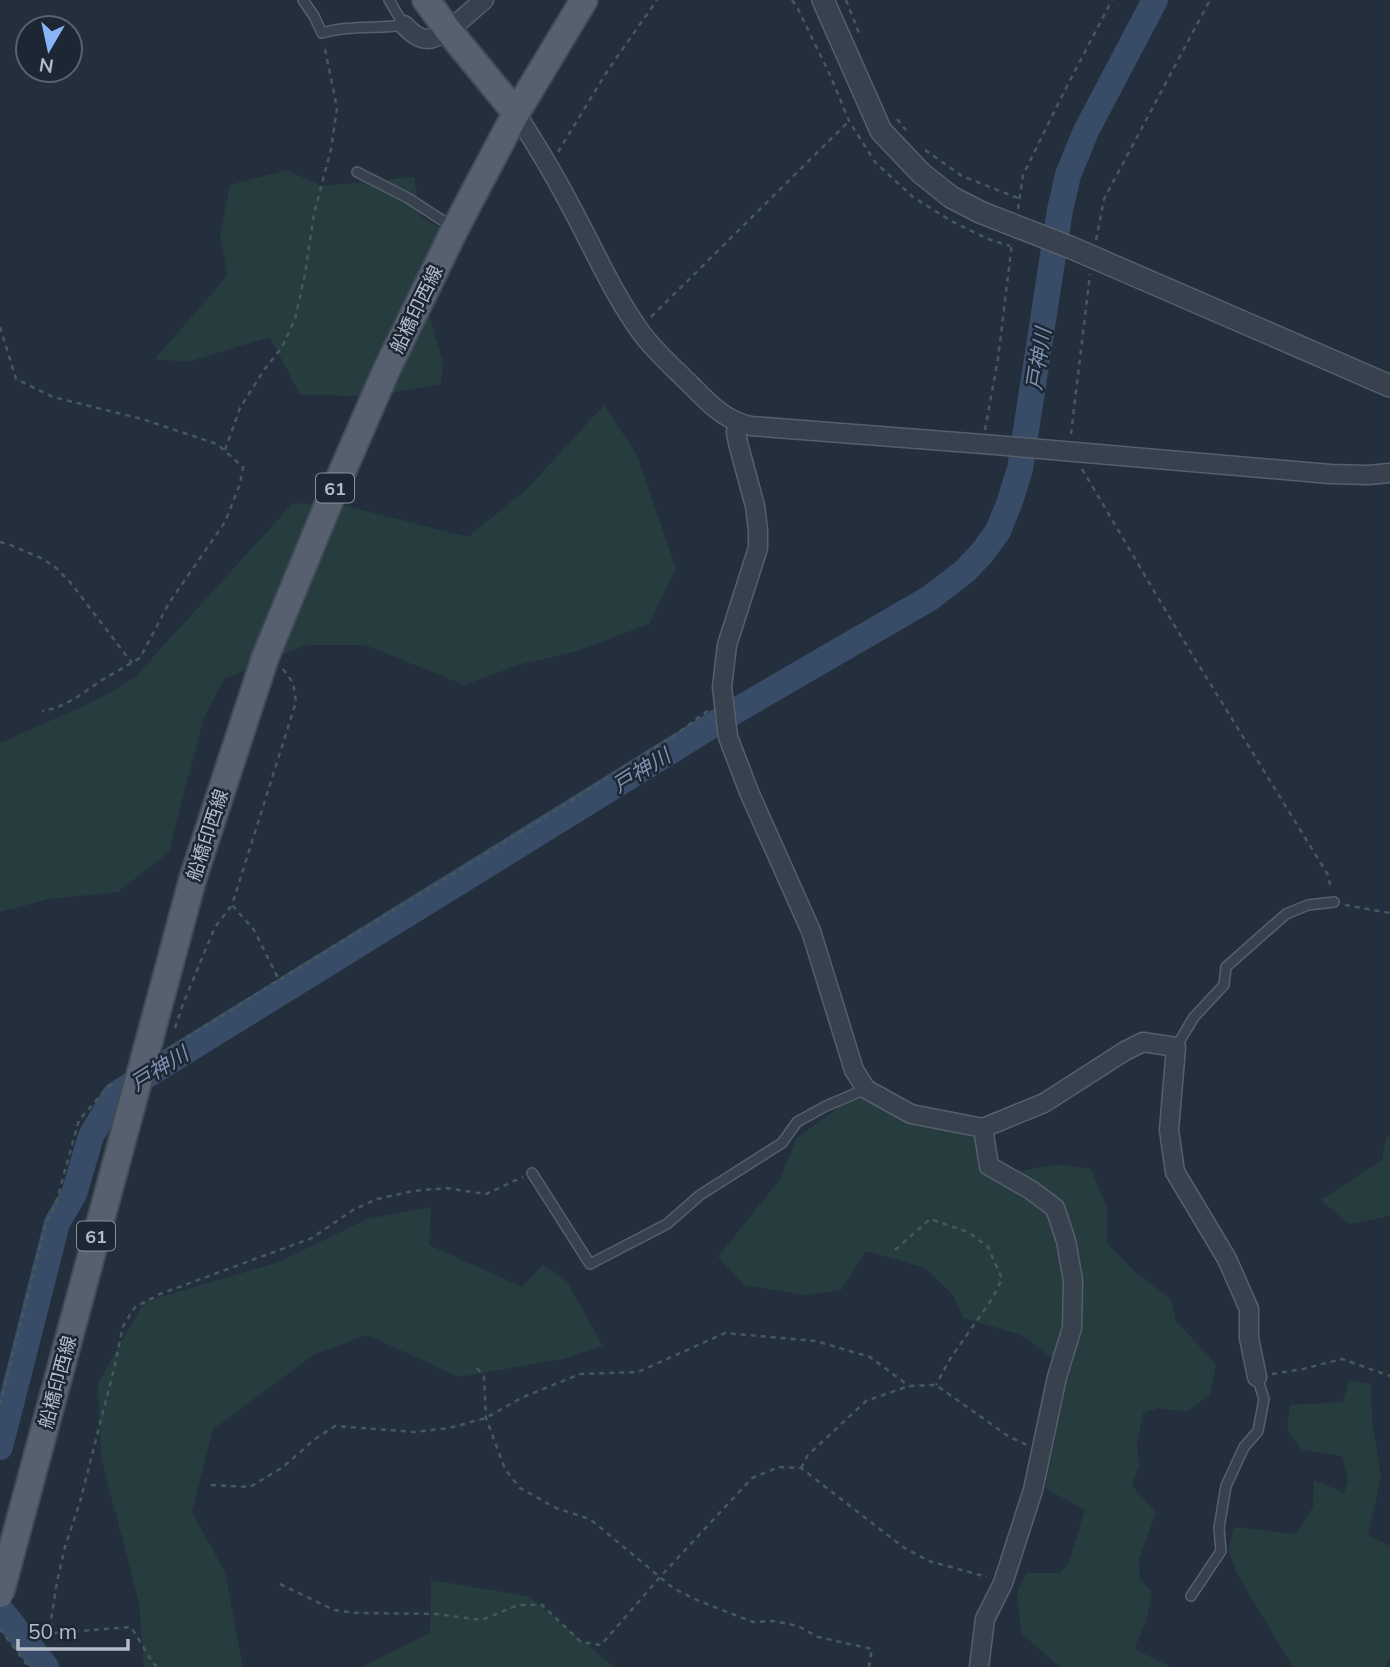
<svg xmlns="http://www.w3.org/2000/svg" width="1390" height="1667" font-family="Mulish,'Noto Sans JP',sans-serif">
<style>
.green{fill:#263c3f}
.lines{fill:none;stroke-linecap:round;stroke-linejoin:round}
.river{stroke:#394c67;stroke-width:26}
.service-casing{stroke:#565f6c;stroke-width:12}
.minor-casing{stroke:#565f6c;stroke-width:21}
.tertiary-casing{stroke:#565f6c;stroke-width:24}
.primary-casing{stroke:#414a57;stroke-width:30}
.path{stroke:#44595c;stroke-width:2.5;stroke-dasharray:5 5;stroke-linecap:butt}
.service{stroke:#38414e;stroke-width:9}
.minor{stroke:#38414e;stroke-width:18}
.tertiary{stroke:#38414e;stroke-width:21}
.primary{stroke:#56606e;stroke-width:26}
.primary-bridge-casing{stroke:#414a57;stroke-width:30;stroke-linecap:butt}
.primary-bridge{stroke:#56606e;stroke-width:26}
.labels{text-anchor:middle;dominant-baseline:central;stroke-width:5;stroke-linejoin:round;paint-order:stroke}
.shield{fill:#1d2633;stroke:#878f9c;stroke-width:2}
.shield-label{font-size:18px;font-weight:bold;fill:#b4bcc9}
.street-label{font-size:19px;fill:#b4bcc9;stroke:#1d2633}
.water-label{font-size:21px;font-style:italic;fill:#7c92b1;stroke:#1d2633}
</style>
<rect width="100%" height="100%" fill="#242f3e"/>
<!-- green -->
<g class="green">
<path d="M286,170L322,186L414,177L420,216L462,241L428,311L443,363L441,384L372,396L300,395L270,337L187,362L155,359L228,275L220,236L230,185Z"/>
<path d="M604,405L637,455L676,569L649,624L574,652L521,664L464,685L365,645H306L224,679L203,720L169,852L118,892L49,899L0,912V743L99,699L135,677L293,503L346,506L468,537L527,489Z"/>
<path d="M859,1092L918,1122L979,1139L988,1178L1056,1164L1091,1169L1107,1207V1243L1137,1274L1171,1299L1176,1321L1216,1364L1210,1394L1187,1412L1158,1408L1143,1413L1137,1444L1139,1465L1132,1486L1156,1512L1139,1560L1140,1580L1152,1592L1146,1621L1134,1649L1171,1667H1060L1022,1634L1017,1592L1026,1573H1060L1069,1562L1085,1510L1045,1488L1069,1371L1022,1335L963,1318L953,1295L925,1268L866,1251L841,1290L804,1295L744,1285L718,1257L781,1178L796,1139Z"/>
<path d="M1390,1134V1216L1349,1224L1321,1200L1382,1160L1386,1139Z"/>
<path d="M431,1207L429,1245L522,1287L543,1265L567,1282L603,1346L563,1359L459,1377L367,1335L315,1354L213,1429L192,1512L225,1572L243,1667H144L139,1603L101,1457L98,1383L144,1302L279,1262L367,1219Z"/>
<path d="M1349,1380L1371,1384L1372,1419L1381,1477L1368,1535L1390,1546V1656L1386,1667H1293L1237,1574L1228,1549L1234,1527L1296,1534L1313,1507L1314,1480L1344,1493L1348,1481L1342,1456L1302,1450L1287,1429L1290,1405L1343,1402Z"/>
<path d="M431,1580L528,1596L614,1667H362L430,1633Z"/>
</g>
<g class="lines">
<!-- river -->
<g class="river">
<path d="M0,1447L57,1223L74,1194L91,1136L115,1095L732,713L930,598L965,571L982,553L998,531L1009,504L1020,469L1060,210L1068,175L1086,131L1155,0"/>
<path d="M0,1609L46,1667"/>
</g>
<!-- service casing -->
<g class="service-casing">
<g id="service">
<path d="M303,0L314,16L322,33C349,25 377,29 404,25L389,0"/>
<path d="M357,172L408,198L454,228"/>
<path d="M1176,1047L1194,1017L1224,985L1226,967L1286,914L1308,905L1334,902"/>
<path d="M532,1173L590,1264L667,1224L700,1195L782,1143L797,1122L826,1106L866,1089"/>
<path d="M1191,1596L1221,1551L1219,1528L1226,1486L1244,1447L1258,1431L1264,1399L1257,1377"/>
</g>
</g>
<!-- minor casing -->
<g class="minor-casing">
<g id="minor">
<path d="M404,25C411,32 418,39 428,39C444,39 471,10 484,0"/>
<path d="M516,113C535,143 554,174 570,205C593,247 612,292 640,331C654,351 674,368 691,385C709,403 725,421 751,426L983,444L1330,474L1368,475L1390,473"/>
<path d="M738,423L736,432L738,443L755,506L758,530V548L727,645L722,687L728,737L749,792L811,931L854,1070L866,1089L911,1114L983,1128L1044,1103L1125,1051L1143,1042L1176,1047L1169,1130L1175,1172L1227,1259L1249,1309V1338L1257,1377"/>
<path d="M979,1667L985,1619L1003,1583L1033,1490L1057,1377L1072,1328L1073,1280L1066,1241L1055,1208L1031,1190L989,1166L983,1128"/>
</g>
</g>
<!-- tertiary casing -->
<g class="tertiary-casing">
<path id="tertiary" d="M823,0L881,131L921,173L951,197L980,212L1072,248L1390,386"/>
</g>
<!-- primary casing -->
<g class="primary-casing">
<g id="primary">
<path d="M426,0L448,30L516,113"/>
<path d="M193,878L265,658L330,500L386,371L455,229L516,113L584,0"/>
</g>
</g>
<!-- path -->
<g class="path">
<path d="M792,0L797,7L831,77L849,121L875,162L913,197L953,222L988,239L1010,246"/>
<path d="M846,0L859,33"/>
<path d="M897,119L906,130"/>
<path d="M925,150L962,176L1018,198"/>
<path d="M558,152L608,70L657,0"/>
<path d="M1018,209L1023,175L1066,88L1112,0"/>
<path d="M1096,240L1104,199L1210,0"/>
<path d="M651,317L848,122"/>
<path d="M0,327L16,379L53,397L142,419L217,444L243,467L240,484L225,522L169,603L140,658L102,680L76,698L56,708L42,711"/>
<path d="M985,430L998,359L1012,243"/>
<path d="M1071,434L1090,274"/>
<path d="M225,450L240,408L264,370L282,347L295,319L305,274L314,214L331,149L337,108L324,44"/>
<path d="M1082,469L1176,628L1328,875L1331,890"/>
<path d="M0,542L8,544L41,558L54,566L70,582L132,663"/>
<path d="M283,669L293,683L296,702L232,905L254,930L279,980L491,851L675,735L710,709"/>
<path d="M1345,905L1390,913"/>
<path d="M175,1028L183,1004L215,927L232,905"/>
<path d="M170,1048L279,980"/>
<path d="M895,1250L930,1219L968,1232L988,1247L1002,1279L992,1299L950,1359L936,1385"/>
<path d="M477,1368L484,1377L486,1418L505,1469L520,1488L556,1508L590,1519L673,1588L699,1601L753,1622L774,1621L798,1626L818,1637L872,1649L869,1667"/>
<path d="M1272,1374L1303,1369L1342,1359L1390,1376"/>
<path d="M0,1405L45,1227L57,1199L79,1120L109,1086L116,1081"/>
<path d="M801,1468L808,1455L866,1401L909,1386L936,1385L1008,1436L1027,1445"/>
<path d="M211,1485L250,1487L283,1467L315,1439L335,1426L415,1432L449,1428L486,1418L521,1398L580,1374L638,1372L725,1333L816,1341L870,1357L909,1386"/>
<path d="M280,1584L334,1610L355,1613L437,1614L482,1620L518,1605H542L581,1642L601,1645L660,1577L752,1478L779,1467L801,1468L903,1547L929,1561L987,1577"/>
<path d="M0,1629L29,1667"/>
<path d="M157,1667L153,1663L131,1627L54,1633L51,1620L57,1582L65,1547L80,1502L114,1369L123,1326L135,1307L160,1294L312,1238L353,1210L377,1199L413,1191L446,1188L486,1194L523,1177"/>
</g>
<!-- service -->
<use href="#service" class="service"/>
<!-- minor -->
<use href="#minor" class="minor"/>
<!-- tertiary -->
<use href="#tertiary" class="tertiary"/>
<!-- primary -->
<use href="#primary" class="primary"/>
<!-- primary-bridge casing -->
<g class="primary-bridge-casing">
<path id="primary-bridge" d="M0,1594L193,878"/>
</g>
<!-- primary-bridge -->
<use href="#primary-bridge" class="primary-bridge"/>
</g>
<g class="labels">
<!-- shield labels -->
<g class="shield">
<rect x="316" y="473.5" width="38" height="29" rx="5"/>
<rect x="77" y="1221.5" width="38" height="29" rx="5"/>
</g>
<g class="shield-label">
<text x="335" y="488">61</text>
<text x="96" y="1236">61</text>
</g>
<!-- street labels -->
<g class="street-label">
<text transform="translate(416 309) rotate(-64)">船橋印西線</text>
<text transform="translate(207 835) rotate(-72)">船橋印西線</text>
<text transform="translate(57 1382) rotate(-75)">船橋印西線</text>
</g>
<!-- water labels -->
<g class="water-label">
<text transform="translate(1038 359) rotate(-81)">戸神川</text>
<text transform="translate(641 770) rotate(-32)">戸神川</text>
<text transform="translate(159 1068) rotate(-32)">戸神川</text>
</g>
</g>
<!-- north arrow -->
<g transform="translate(49 49) rotate(189)"><circle r="33" fill="#1d2633" stroke="#59626f" stroke-width="2"/>
<path d="M0-5L12 26L0 18L-12 26Z" fill="#8ab4f8"/>
<text y="-10" font-size="19" font-weight="bold" text-anchor="middle" fill="#b4bcc9">N</text>
</g>
<!-- scale -->
<path d="M18 1639v10h110v-10" fill="none" stroke="#b4bcc9" stroke-width="3.5"/>
<text x="28" y="1639" font-size="21" fill="#b4bcc9" stroke="#1d2633" stroke-width="5" paint-order="stroke">50 m</text>
</svg>
